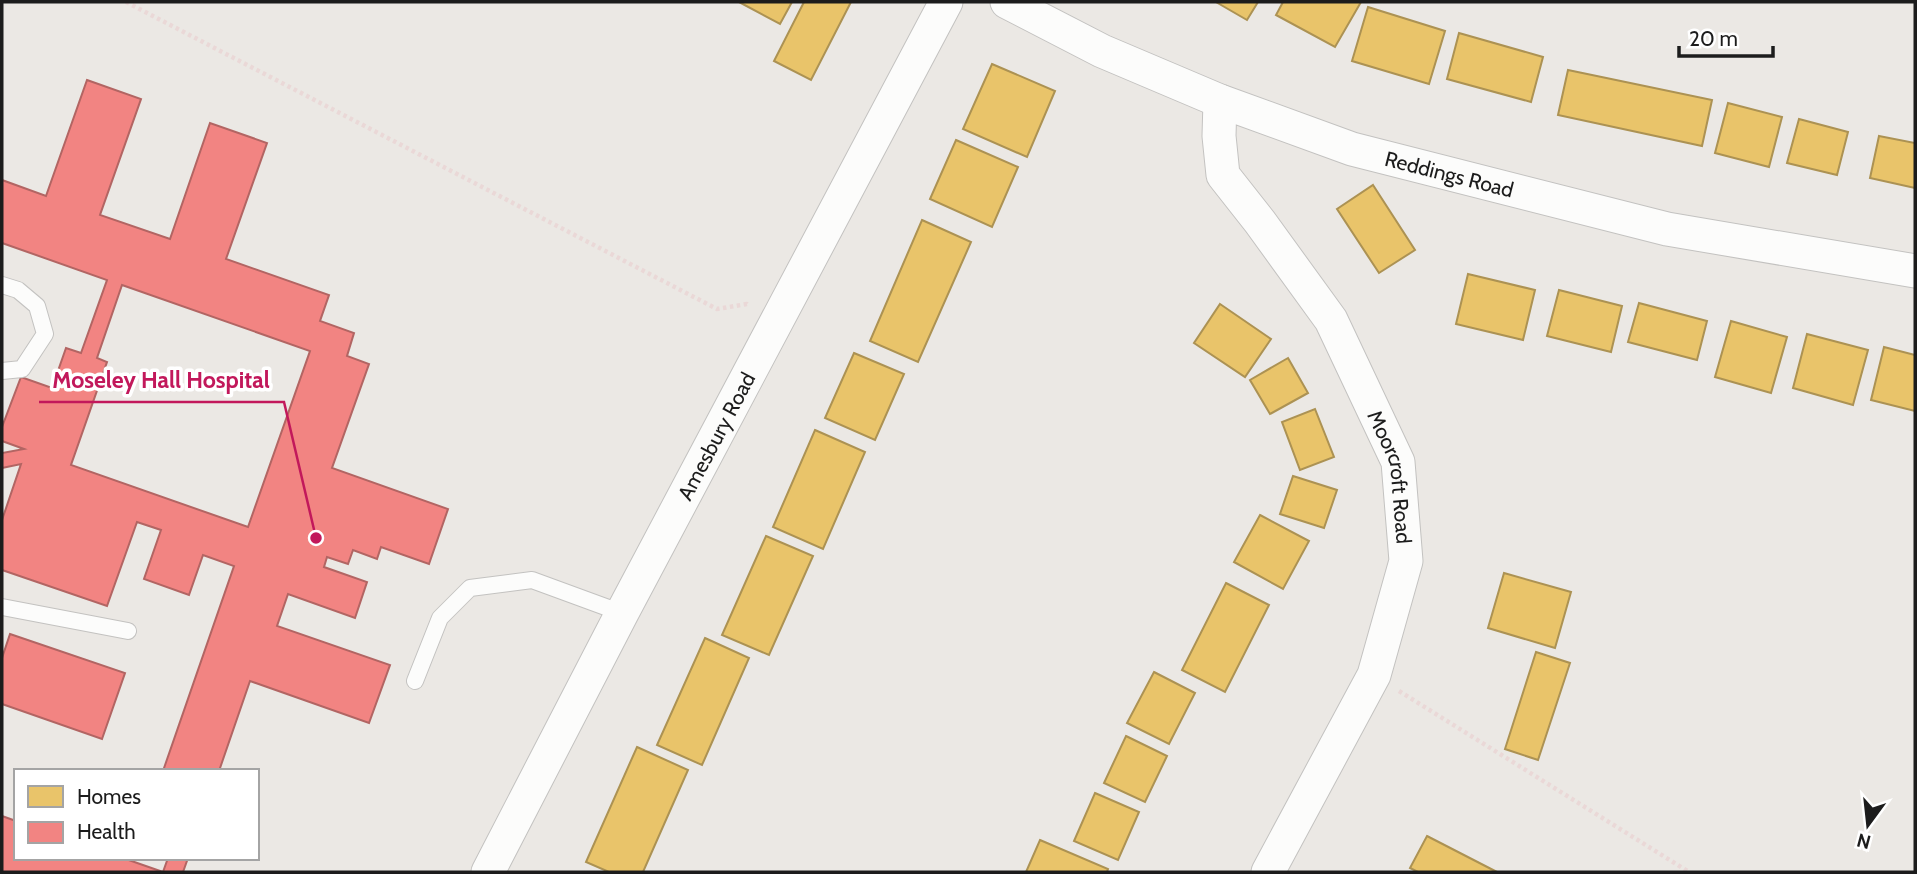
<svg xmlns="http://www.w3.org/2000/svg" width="1917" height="874" font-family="Cabin,sans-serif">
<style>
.homes{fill:#e9c46a;stroke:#ac9253;stroke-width:2}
.health{fill:#f28482;stroke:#b26563;stroke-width:2;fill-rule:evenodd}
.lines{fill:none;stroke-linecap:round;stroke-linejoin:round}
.service-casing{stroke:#c3c2c0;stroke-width:18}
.minor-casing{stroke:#c3c2c0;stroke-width:35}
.path{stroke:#ead8d7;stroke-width:4.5;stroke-dasharray:3.5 3.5;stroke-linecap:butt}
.service{stroke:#fcfcfb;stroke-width:16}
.minor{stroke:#fcfcfb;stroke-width:33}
.labels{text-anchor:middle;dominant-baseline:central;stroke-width:7;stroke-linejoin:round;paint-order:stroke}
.street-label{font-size:21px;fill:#1c1c1c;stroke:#fff}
.leader{fill:none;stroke:#c2185b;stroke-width:2.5}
.callout-dot{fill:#c2185b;stroke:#fff;stroke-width:2.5}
.callout-label{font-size:23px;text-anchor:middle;font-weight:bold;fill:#c2185b;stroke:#fff;stroke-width:7;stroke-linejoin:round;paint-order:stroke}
</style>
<rect width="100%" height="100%" fill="#ebe8e4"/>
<!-- homes -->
<g class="homes">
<path d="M739,2H792L780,24Z"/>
<path d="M804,2H851L811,80L774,61Z"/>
<path d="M1216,2H1258L1247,20Z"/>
<path d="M1283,2H1361L1335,47L1276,15Z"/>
<path d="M1368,7L1445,31L1429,84L1352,61Z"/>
<path d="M1459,33L1543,57L1531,102L1447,79Z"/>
<path d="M992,64L1055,91L1027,157L963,129Z"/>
<path d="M1568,70L1712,100L1702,146L1558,115Z"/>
<path d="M1728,103L1782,117L1769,167L1715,153Z"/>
<path d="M1799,119L1848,132L1837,175L1787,163Z"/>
<path d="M1879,136L1915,143V188L1870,178Z"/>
<path d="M956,140L1018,167L992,227L930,199Z"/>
<path d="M1373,185L1415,250L1379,273L1337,209Z"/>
<path d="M922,220L971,242L918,362L870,341Z"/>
<path d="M1468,274L1535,290L1523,340L1456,324Z"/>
<path d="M1559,290L1622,306L1611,352L1547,336Z"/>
<path d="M1639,303L1707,321L1697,360L1628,342Z"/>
<path d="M1220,304L1271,339L1245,377L1194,343Z"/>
<path d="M1731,321L1787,337L1771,393L1715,377Z"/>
<path d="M1807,334L1868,350L1853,405L1793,388Z"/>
<path d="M1884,347L1915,355V411L1871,400Z"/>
<path d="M854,353L904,374L875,440L825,418Z"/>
<path d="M1288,358L1308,393L1270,414L1250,380Z"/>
<path d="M1315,409L1334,457L1300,470L1282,422Z"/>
<path d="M815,430L865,452L823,549L773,527Z"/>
<path d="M1293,476L1337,490L1324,528L1280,514Z"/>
<path d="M1260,515L1309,541L1283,589L1234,562Z"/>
<path d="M766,536L813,556L769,655L722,635Z"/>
<path d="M1504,573L1571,592L1555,648L1488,628Z"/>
<path d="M1226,583L1269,605L1225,692L1182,670Z"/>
<path d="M705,638L749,658L702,765L657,745Z"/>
<path d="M1536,652L1570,663L1538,760L1505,749Z"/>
<path d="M1154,672L1195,693L1169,744L1127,723Z"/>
<path d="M1126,736L1167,756L1145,802L1104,783Z"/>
<path d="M637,747L688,770L643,872H609L586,862Z"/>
<path d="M1095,793L1139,812L1118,860L1074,841Z"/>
<path d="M1427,836L1497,872H1418L1410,868Z"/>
<path d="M1040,840L1108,869L1107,872H1026Z"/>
</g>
<!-- health -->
<g class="health">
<path d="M87,80L141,99L100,215L170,239L210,123L267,143L226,259L329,295L320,321L354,333L347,356L369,364L332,468L448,509L429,564L381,547L377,559L353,550L348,564L327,557L324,567L367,582L355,618L288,594L277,626L390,665L369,723L250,681L219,771H163L234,566L203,555L189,595L144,579L161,530L137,522L107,606L2,570V520L21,464L2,468V453L24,449L2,441V427L21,377L52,388L66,348L81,353L107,280L2,243V180L46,196ZM122,285L310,351L248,527L71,465L107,362L97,358Z"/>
<path d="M10,634L125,673L102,739L2,704V658Z"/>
<path d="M2,816L16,821V858H123L163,872H2Z"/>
<path d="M168,858H188L183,872H163Z"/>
</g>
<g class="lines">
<!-- service casing -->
<g class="service-casing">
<g id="service">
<path d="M2,285L18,290L37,306L45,334L22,369L2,371"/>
<path d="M2,607L128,631"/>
<path d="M415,681L440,618L470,588L532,580L622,613"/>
</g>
</g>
<!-- minor casing -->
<g class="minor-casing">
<g id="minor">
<path id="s1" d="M1007,2L1102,51L1220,101L1352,149L1667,229L1915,271"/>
<path id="s2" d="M1220,101L1219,136L1223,175L1260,222L1331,320L1398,462L1406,561L1374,675L1268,872"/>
<path id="s3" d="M488,872L622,613L946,2"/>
</g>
</g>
<!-- path -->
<g class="path">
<path d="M126,2L717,309L747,304L749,306"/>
<path d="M1399,691L1689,872"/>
</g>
<!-- service -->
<use href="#service" class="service"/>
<!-- minor -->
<use href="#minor" class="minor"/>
</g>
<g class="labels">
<!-- street labels -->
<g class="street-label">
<text stroke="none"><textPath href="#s1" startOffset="476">Reddings Road</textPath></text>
<text stroke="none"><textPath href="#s3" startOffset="492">Amesbury Road</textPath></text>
<text stroke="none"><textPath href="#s2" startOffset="425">Moorcroft Road</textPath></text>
</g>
</g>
<!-- callouts -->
<path class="leader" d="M316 538L284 402H39"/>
<circle class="callout-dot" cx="316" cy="538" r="7"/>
<g class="callout-label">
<text x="161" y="388">Moseley Hall Hospital</text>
</g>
<!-- border -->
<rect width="1917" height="874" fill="none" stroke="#1c1c1c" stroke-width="7"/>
<!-- legend -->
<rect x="14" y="769" width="245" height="91" fill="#ffffff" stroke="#a4a4a4" stroke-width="2"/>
<rect x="28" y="786" width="35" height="21" fill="#e9c46a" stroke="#a4a4a4" stroke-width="2"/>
<text x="77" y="804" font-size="21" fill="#1c1c1c">Homes</text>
<rect x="28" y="822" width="35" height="21" fill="#f28482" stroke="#a4a4a4" stroke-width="2"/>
<text x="77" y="839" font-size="21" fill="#1c1c1c">Health</text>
<!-- north arrow -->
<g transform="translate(1868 825) rotate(195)" stroke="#ffffff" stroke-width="5" paint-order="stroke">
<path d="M0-5L12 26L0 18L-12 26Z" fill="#1c1c1c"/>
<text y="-10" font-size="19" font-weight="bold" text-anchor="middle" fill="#1c1c1c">N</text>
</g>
<!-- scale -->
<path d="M1679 46v10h94v-10" fill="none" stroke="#1c1c1c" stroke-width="3.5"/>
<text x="1689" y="46" font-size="21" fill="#1c1c1c" stroke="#ffffff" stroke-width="5" paint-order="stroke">20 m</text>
</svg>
